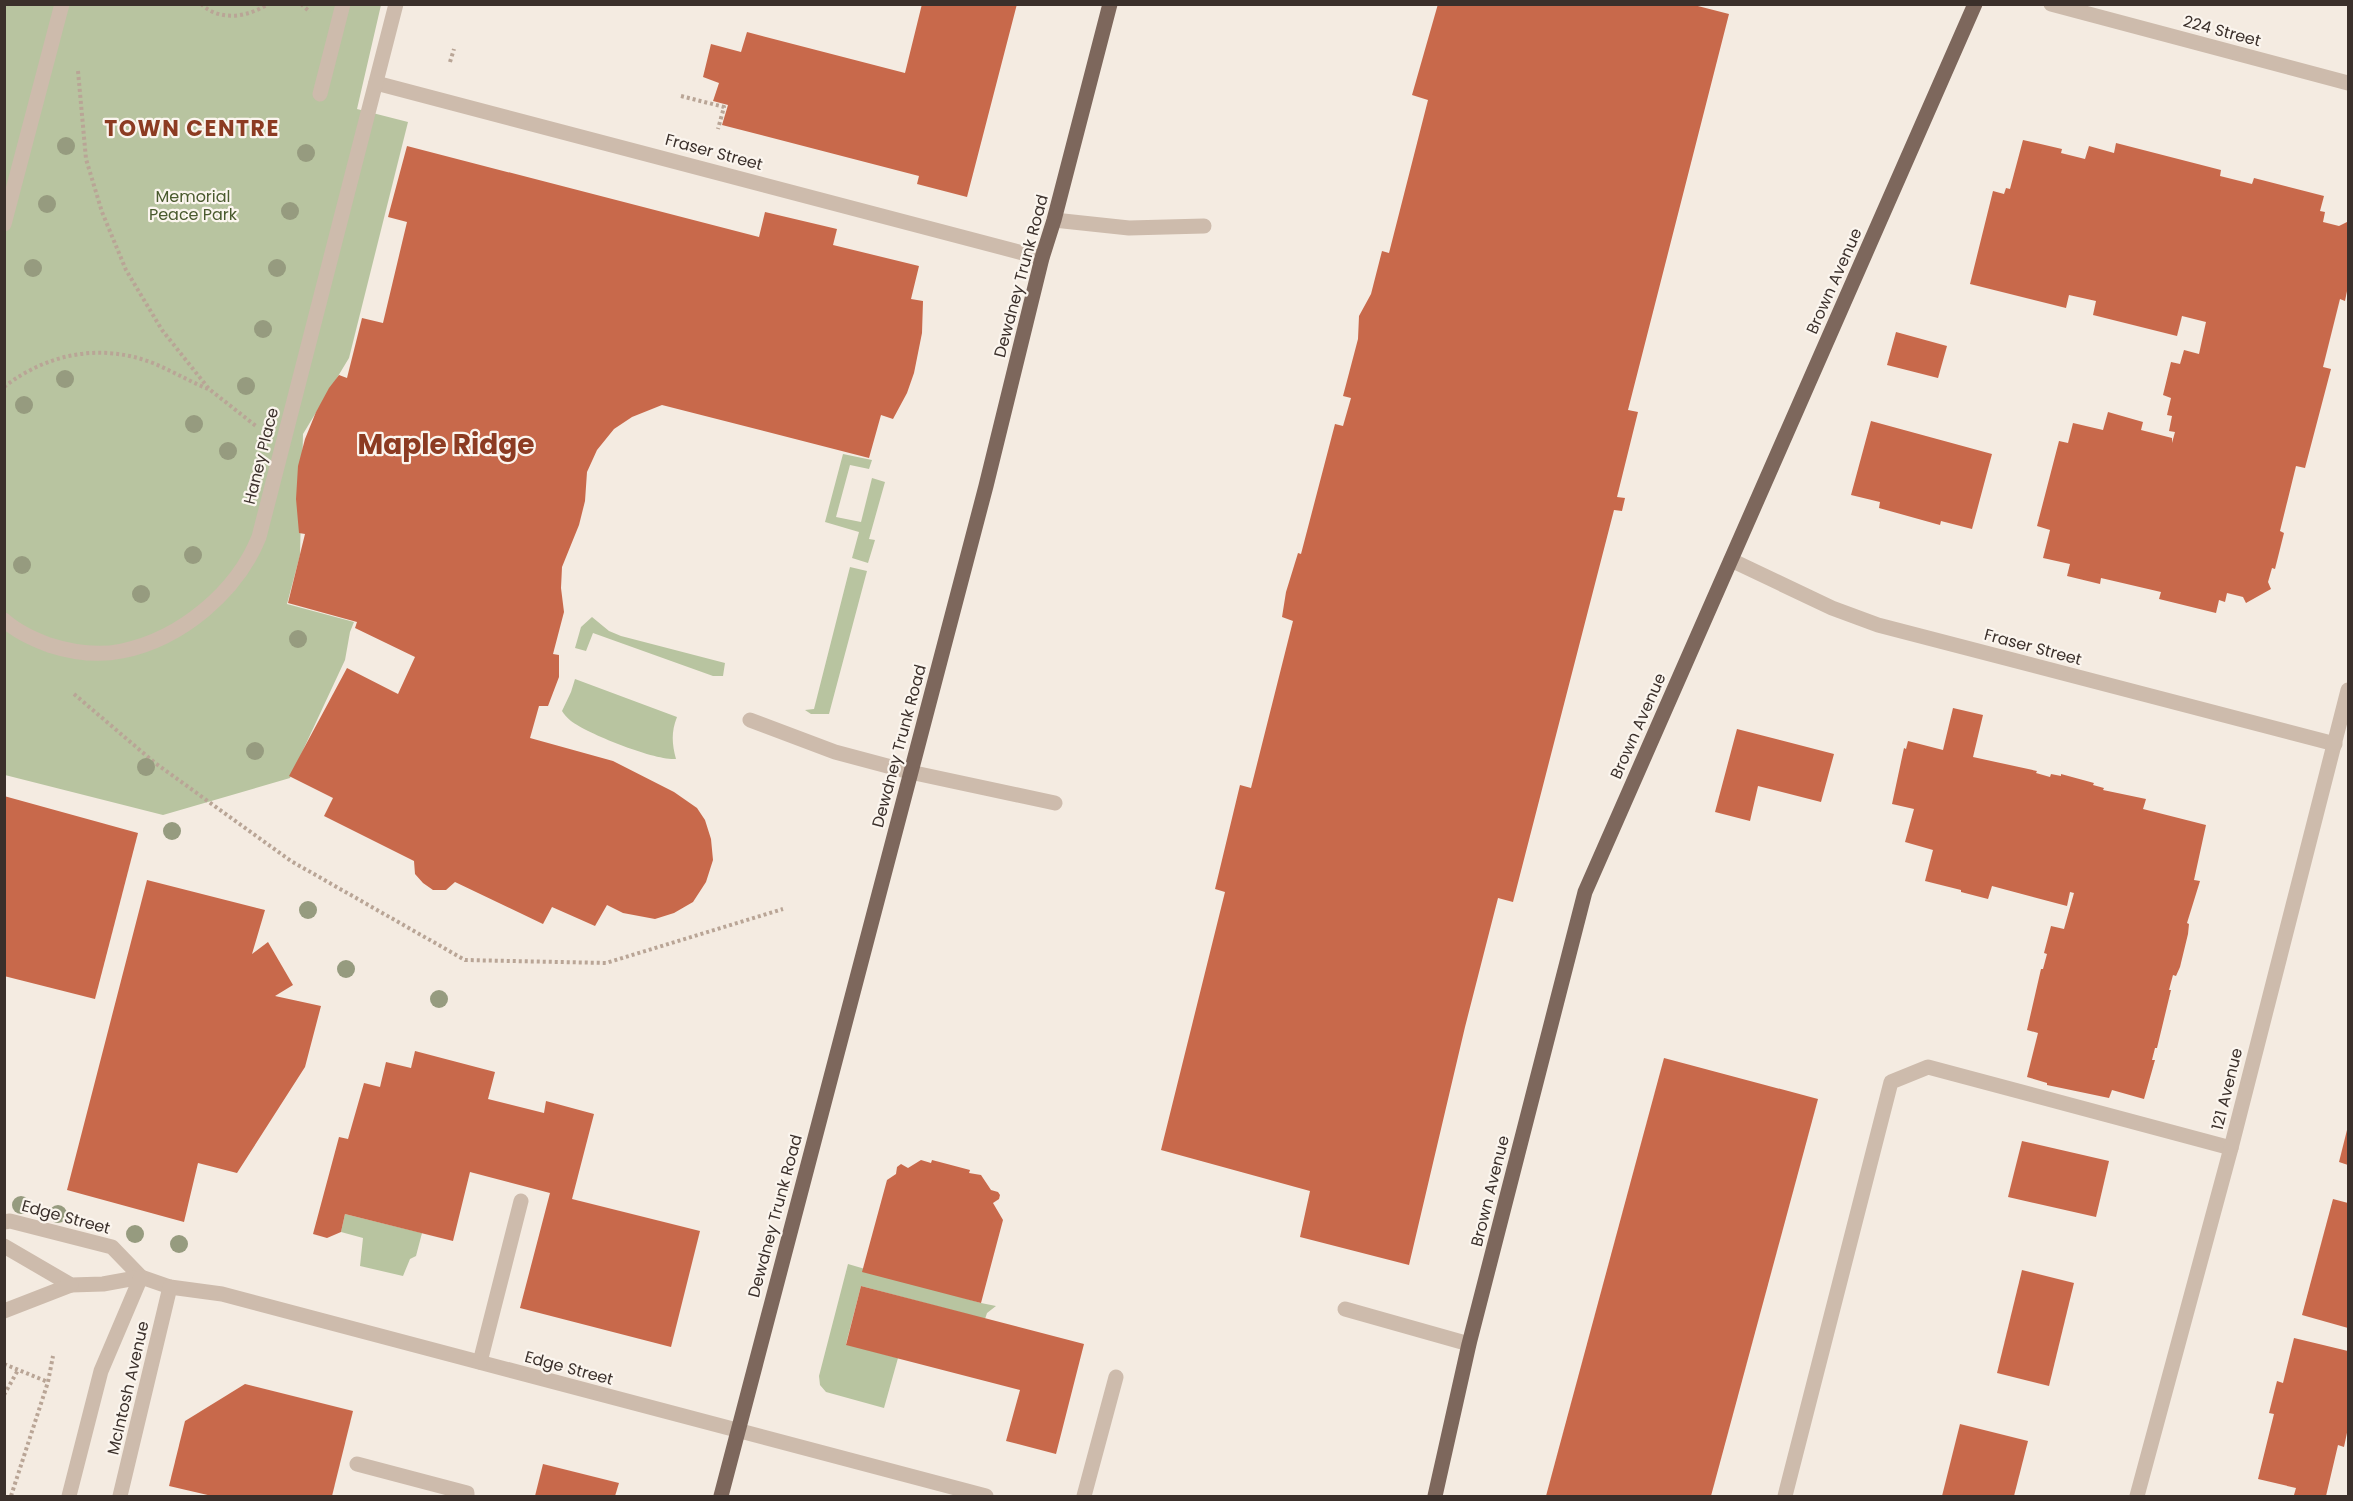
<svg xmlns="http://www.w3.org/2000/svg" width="2353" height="1501" font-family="Poppins,sans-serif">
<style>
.green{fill:#b8c4a0}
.building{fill:#c8694b}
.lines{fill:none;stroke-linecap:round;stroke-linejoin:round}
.path{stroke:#b9a596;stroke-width:4;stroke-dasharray:3 3;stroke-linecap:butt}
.minor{stroke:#cdbbac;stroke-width:15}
.major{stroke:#7d675c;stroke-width:15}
.tree{fill:#969b7f}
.labels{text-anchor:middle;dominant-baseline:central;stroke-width:4.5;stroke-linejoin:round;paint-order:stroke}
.street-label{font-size:16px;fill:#3b302b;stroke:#fbf5ee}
.park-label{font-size:16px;fill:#4a5a2e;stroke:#fbf5ee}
.district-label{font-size:22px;font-weight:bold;letter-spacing:1.5px;fill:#8c3b22;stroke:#fbf5ee}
.town-label{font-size:28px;font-weight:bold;fill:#8c3b22;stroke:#fbf5ee}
</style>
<rect width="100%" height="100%" fill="#f4ebe1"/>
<!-- green -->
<g class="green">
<path d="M4,5H381L357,109L408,122L349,358L303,434L300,555L287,604L354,622L350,632L345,660L290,778L163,815L5,775Z"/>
<path d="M843,454L872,460L869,469L850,465L836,517L861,522L872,478L885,482L869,539L875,540L868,563L852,558L859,532L825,522Z"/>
<path d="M850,567L867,571L829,714H811L805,710L814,709Z"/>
<path d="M592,617L609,631L621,636L725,663L723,676H713L593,633L586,651L575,648L581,627Z"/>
<path d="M575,679L677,717C671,732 672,744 676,759C656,761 588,734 571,721C567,718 564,714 562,711L571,692Z"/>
<path d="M345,1214L422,1233L416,1256L410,1259L403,1276L360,1266L363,1238L341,1232Z"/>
<path d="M848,1264L981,1303L996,1306L987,1313L985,1319L861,1286L846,1344L898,1358L884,1408L826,1392L820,1385L819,1376Z"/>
</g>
<!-- building -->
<g class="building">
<path d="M922,4H1017L967,197L917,184L919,176L722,125L728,105L713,101L719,83L703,77L711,44L741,52L747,32L905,73Z"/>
<path d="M1438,4H1690L1729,14L1628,410L1638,412L1617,497L1625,498L1622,511L1614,510L1513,902L1498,898L1465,1027L1409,1265L1300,1237L1310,1191L1161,1150L1225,892L1215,889L1240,785L1251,788L1293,621L1282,617L1286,592L1298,553L1301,554L1335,424L1343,426L1351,398L1343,396L1358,339L1359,316L1371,294L1382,251L1389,253L1428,100L1412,95Z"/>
<path d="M2023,140L2062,149L2061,153L2085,159L2089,146L2114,153L2116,143L2221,170L2220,176L2252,184L2254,178L2324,196L2320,211L2325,212L2323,222L2339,226L2347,222L2348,225V286L2345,301L2340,299L2323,367L2331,369L2305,468L2296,466L2280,531L2284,533L2275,569L2272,568L2268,582L2271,589L2246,603L2243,597L2227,593L2225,602L2219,600L2216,613L2159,599L2161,592L2101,578L2100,584L2067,576L2070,564L2043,558L2050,530L2037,526L2059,441L2068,443L2073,423L2103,430L2108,412L2143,422L2141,430L2172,438V443L2175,432L2169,431L2172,416L2167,415L2171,398L2163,395L2171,362L2180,364L2184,350L2199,354L2206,322L2182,316L2177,336L2093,315L2096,301L2069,295L2066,308L1970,284L1993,191L2004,194L2006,188L2010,189Z"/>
<path d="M407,146L759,237L765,212L837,229L833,245L919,266L911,299L923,301L922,333L914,373L907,393L893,419L881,415L869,458L662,405L632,417L614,429L597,450L587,472L585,501L579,525L562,567L561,588L564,612L553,654L559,655V677L548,706H539L530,738L613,761L674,792L697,808L705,820L711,839L713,860L706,882L693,902L674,913L655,919L623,913L607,905L595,926L552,907L543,924L455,882L446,890H433L423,883L415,874L414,861L324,816L333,798L289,776L347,668L398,694L415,657L355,628L357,622L288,603L305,534L299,533L296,499L298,466L305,439L316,412L329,388L339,375L347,378L362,318L383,323L407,222L388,217Z"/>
<path d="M1896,332L1947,346L1938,378L1887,365Z"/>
<path d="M1871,421L1992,454L1972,529L1941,521L1940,525L1879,508L1880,502L1851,495Z"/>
<path d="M1953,708L1983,715L1973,757L2037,771L2036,773L2050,777L2051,774L2061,776V774L2094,783L2093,785L2104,788L2103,790L2146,799L2143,809L2206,825L2194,880L2200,881L2187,923L2189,924L2188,934L2180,967L2176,976L2173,975L2169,990H2171L2157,1048H2155L2152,1060H2155L2144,1099L2112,1090L2109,1098L2047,1085V1083L2027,1077L2038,1033L2027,1030L2041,969H2043L2047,954L2044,953L2051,926L2064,929L2074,893L2070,892L2067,906L1992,886L1988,899L1961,892V890L1925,881L1933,850L1905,842L1914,809L1892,804L1904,748L1906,749L1908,741L1943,750Z"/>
<path d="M1737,729L1834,754L1821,802L1758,786L1750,821L1715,812Z"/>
<path d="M4,796L138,833L95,999L4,976Z"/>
<path d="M147,880L265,910L252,954L268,942L293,985L275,996L321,1006L305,1067L237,1173L198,1163L184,1222L67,1190Z"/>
<path d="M415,1051L495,1072L488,1099L544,1113L546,1101L594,1114L572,1199L700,1231L671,1347L520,1308L550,1193L470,1172L453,1241L345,1214L341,1232L327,1238L313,1234L339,1137L348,1139L364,1083L380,1087L386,1062L411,1068Z"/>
<path d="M1664,1058L1818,1099L1711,1496H1546Z"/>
<path d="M2348,1126V1165L2339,1162Z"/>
<path d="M2022,1141L2109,1161L2096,1217L2008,1197Z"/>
<path d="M921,1160L931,1163L932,1160L970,1170L969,1173L981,1175L991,1190L998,1192L1000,1195L999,1199L993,1203L1003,1220L981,1303L862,1272L887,1180L896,1174L897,1167L901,1164L908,1168Z"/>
<path d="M2333,1199L2348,1203V1328L2302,1315Z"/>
<path d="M2022,1270L2074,1283L2049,1386L1997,1373Z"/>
<path d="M861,1286L1084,1344L1056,1454L1006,1441L1020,1390L846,1345Z"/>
<path d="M2294,1338L2348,1351V1428L2344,1447L2338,1445L2326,1496L2294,1495L2296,1488L2258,1479L2274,1414L2269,1413L2277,1381L2283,1383Z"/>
<path d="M245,1384L353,1411L332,1496H212L169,1486L185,1421Z"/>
<path d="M1960,1424L2028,1441L2014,1496H1942Z"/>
<path d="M543,1464L619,1483L615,1496H535Z"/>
</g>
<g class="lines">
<!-- path -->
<g class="path">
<path d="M201,4C220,22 248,17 268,4"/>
<path d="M301,4L310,12"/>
<path d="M450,62L454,49"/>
<path d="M78,71L86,159L102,212L126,270L162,330L209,389L256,426"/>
<path d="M681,96L724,107L718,129"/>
<path d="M4,387C48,353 101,343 153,363C172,371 189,381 208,389"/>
<path d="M74,694L155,763L291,861L465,960L606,963L783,909"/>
<path d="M4,1364L48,1382"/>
<path d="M4,1395L18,1370"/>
<path d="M11,1496L48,1382L53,1356"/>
</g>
<!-- minor -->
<g class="minor">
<path d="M2051,4L2348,83"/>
<path d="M376,83L1042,258"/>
<path d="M320,94L343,4"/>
<path d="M1054,220L1129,228L1204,226"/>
<path d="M4,224L62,4"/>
<path d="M1731,560L1832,608L1878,625L2335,744"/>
<path d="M4,620C17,632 33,639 49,645C71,652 98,656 122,651C181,639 237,592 259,537L396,4"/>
<path d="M750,720L835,752L910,772L1055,803"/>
<path d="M4,1222L10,1221L112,1247L141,1277L170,1287L222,1294L986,1496"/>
<path d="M4,1246L71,1285L103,1284L141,1277"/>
<path d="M1345,1309L1469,1344"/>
<path d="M4,1311L71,1285"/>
<path d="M480,1362L521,1201"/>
<path d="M357,1464L467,1493V1496"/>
<path d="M69,1496L101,1371L141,1277"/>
<path d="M120,1496L170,1287"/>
<path d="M1084,1496L1116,1377"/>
<path d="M1785,1496L1891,1082L1928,1067L2231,1148"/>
<path d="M2137,1496L2231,1148L2348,690"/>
</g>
<!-- major -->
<g class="major">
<path d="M721,1496L986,486L1042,258L1054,220L1110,4"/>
<path d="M1435,1496L1469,1344L1585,892L1975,4"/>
</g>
</g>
<!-- trees -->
<g class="tree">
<circle cx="66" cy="146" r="9"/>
<circle cx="306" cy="153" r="9"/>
<circle cx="47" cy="204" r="9"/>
<circle cx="290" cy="211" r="9"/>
<circle cx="33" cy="268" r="9"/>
<circle cx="277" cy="268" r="9"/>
<circle cx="263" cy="329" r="9"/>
<circle cx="65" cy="379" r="9"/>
<circle cx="246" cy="386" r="9"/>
<circle cx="24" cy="405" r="9"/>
<circle cx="194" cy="424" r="9"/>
<circle cx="228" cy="451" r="9"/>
<circle cx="193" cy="555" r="9"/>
<circle cx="22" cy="565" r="9"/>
<circle cx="141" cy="594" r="9"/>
<circle cx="298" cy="639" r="9"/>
<circle cx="255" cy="751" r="9"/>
<circle cx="146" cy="767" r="9"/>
<circle cx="172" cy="831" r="9"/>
<circle cx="308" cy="910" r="9"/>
<circle cx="346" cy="969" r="9"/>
<circle cx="439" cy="999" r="9"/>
<circle cx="21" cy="1205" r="9"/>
<circle cx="58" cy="1214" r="9"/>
<circle cx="135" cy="1234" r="9"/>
<circle cx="179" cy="1244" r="9"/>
</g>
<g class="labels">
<!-- street labels -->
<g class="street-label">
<text transform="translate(2222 31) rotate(15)">224 Street</text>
<text transform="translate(714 152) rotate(15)">Fraser Street</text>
<text transform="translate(1021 276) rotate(-75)">Dewdney Trunk Road</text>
<text transform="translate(1834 281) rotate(-66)">Brown Avenue</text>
<text transform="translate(261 456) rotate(-76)">Haney Place</text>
<text transform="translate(2033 647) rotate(15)">Fraser Street</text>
<text transform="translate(1638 726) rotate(-66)">Brown Avenue</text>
<text transform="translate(899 746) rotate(-75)">Dewdney Trunk Road</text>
<text transform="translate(2227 1089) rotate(-76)">121 Avenue</text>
<text transform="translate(1490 1191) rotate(-76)">Brown Avenue</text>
<text transform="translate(775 1216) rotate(-75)">Dewdney Trunk Road</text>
<text transform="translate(66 1217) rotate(15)">Edge Street</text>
<text transform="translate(569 1368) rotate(15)">Edge Street</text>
<text transform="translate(128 1388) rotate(-77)">McIntosh Avenue</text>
</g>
<!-- park labels -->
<g class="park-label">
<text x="193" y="196">Memorial<tspan x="193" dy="18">Peace Park</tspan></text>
</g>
<!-- district labels -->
<g class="district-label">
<text x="192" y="128">TOWN CENTRE</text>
</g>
<!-- town labels -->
<g class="town-label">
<text x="446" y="444">Maple Ridge</text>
</g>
</g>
<!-- border -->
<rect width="2353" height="1501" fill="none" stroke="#3b302b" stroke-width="12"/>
</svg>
